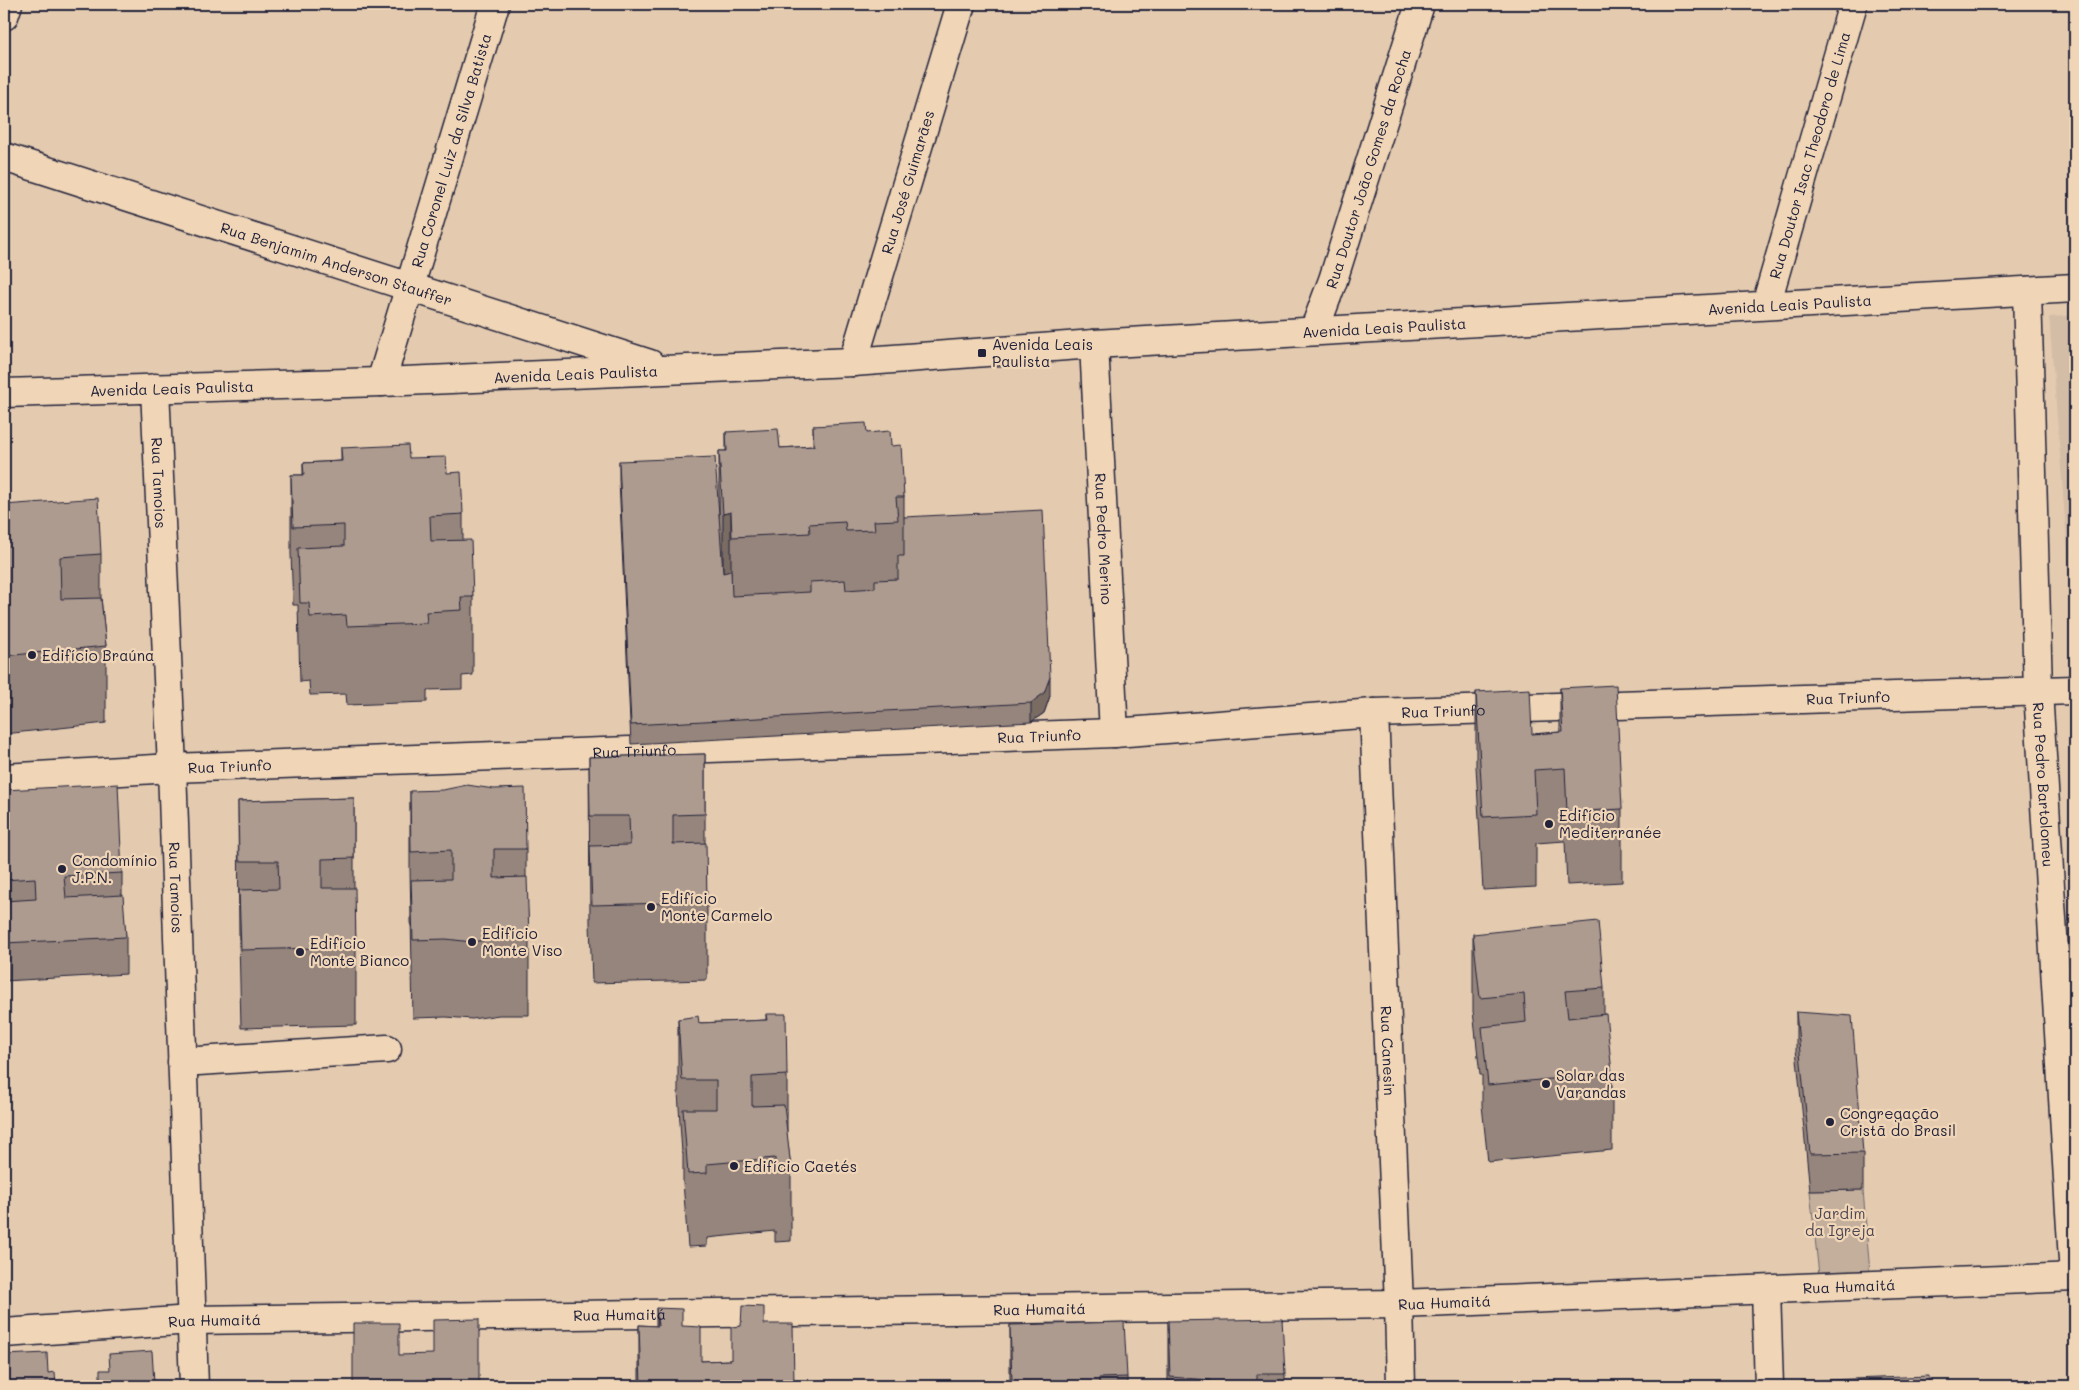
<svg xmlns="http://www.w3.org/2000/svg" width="2079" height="1390" font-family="Mali,sans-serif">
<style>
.built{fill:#d4bda6}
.green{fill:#c3af9c;stroke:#72686c}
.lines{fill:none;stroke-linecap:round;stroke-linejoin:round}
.minor-casing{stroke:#22223b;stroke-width:31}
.minor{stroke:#f0d6b7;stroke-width:28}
.wall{fill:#96857b;stroke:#22223b}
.shaded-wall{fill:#7a6c64;stroke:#22223b}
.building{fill:#ae9b8f;stroke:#22223b}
.poi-dot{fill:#22223b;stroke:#f0d6b7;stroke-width:2}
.labels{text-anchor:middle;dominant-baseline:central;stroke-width:4.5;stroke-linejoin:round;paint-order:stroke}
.street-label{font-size:15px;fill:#22223b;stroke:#f0d6b7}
.poi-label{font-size:15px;fill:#22223b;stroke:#f0d6b7;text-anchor:start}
.park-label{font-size:15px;fill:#4a4553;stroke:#f0d6b7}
</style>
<rect width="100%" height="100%" fill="#e4cbb0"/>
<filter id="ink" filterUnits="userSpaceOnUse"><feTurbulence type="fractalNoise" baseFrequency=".02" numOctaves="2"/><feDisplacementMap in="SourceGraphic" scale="10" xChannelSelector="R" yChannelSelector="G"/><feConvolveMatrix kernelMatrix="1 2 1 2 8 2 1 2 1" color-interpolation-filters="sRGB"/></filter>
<g filter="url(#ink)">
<!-- built -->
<path class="built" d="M2075,315V646L2049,317Z"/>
<!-- green -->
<path class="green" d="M1863,1190L1870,1273L1819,1275L1810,1191Z"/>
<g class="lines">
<!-- minor casing -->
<g class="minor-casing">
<g id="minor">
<path d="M4,16L8,4"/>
<path id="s1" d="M4,157L650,364"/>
<path id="s2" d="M2027,291L2038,691L2074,1277"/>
<path id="s3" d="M1766,305L1853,4"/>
<path id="s4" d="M1314,331L1333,280L1420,4"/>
<path id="s5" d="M1094,344L1114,733"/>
<path id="s6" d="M853,362L961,4"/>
<path id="s7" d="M381,382L495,4"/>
<path id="s8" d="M155,388L172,768L194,1386"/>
<path id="s9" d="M4,393L381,382L853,362L1094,344L2075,288"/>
<path id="s10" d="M1374,713L1399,1304L1401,1386"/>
<path id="s11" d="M4,778L172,768L1114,733L1374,713L2075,690"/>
<path d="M182,1062L387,1049"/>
<path d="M1766,1290L1769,1386"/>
<path id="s12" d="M4,1333L191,1320L1399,1304L2075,1277"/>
</g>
</g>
<!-- minor -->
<use href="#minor" class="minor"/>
</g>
<!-- wall -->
<g class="wall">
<path d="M813,426L867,433L891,446L904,497V517L1050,696L1044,713L1031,722L631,744L619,480V461L719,518V451H726V432L780,448L813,446Z"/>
<path d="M341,448L409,458L447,473L463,514V540L473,597V675L462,676V689L427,690V702L347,705L346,694L310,695L309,681L300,682L298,605H293L291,554V475H303V463L341,461Z"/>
<path d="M4,505L101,554V598L106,646V723L4,734Z"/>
<path d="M1560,688L1622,809V882L1567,885L1565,841L1536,843V887L1483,890L1476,766V692L1532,734L1560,732Z"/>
<path d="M705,754V843L707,902V980L592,983L590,923L589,757Z"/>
<path d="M4,790L122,873V895L126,937V974L4,981Z"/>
<path d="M410,791L526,849V877L529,937V1015H499L472,1019L446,1017L413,1018L410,869Z"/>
<path d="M354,798V888L356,947V1025L241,1028L239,939L238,801Z"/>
<path d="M1473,934L1604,988V1015L1612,1073V1150L1488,1162L1482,1105V1075H1480L1473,1011Z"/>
<path d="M1796,1012L1863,1153V1190L1810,1191L1796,1049Z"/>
<path d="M766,1014L787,1075V1136L791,1168V1241L775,1242V1231L707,1238V1246L688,1247L683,1182V1153H682L678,1092V1019L699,1023L766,1020Z"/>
<path d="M656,1308L682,1326L701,1361L731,1360L741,1326L764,1324L794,1386H639V1325L656,1326Z"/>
<path d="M1168,1321L1285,1374V1386H1168Z"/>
<path d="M1010,1325L1127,1377V1386H1010Z"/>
</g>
<!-- shaded-wall -->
<g class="shaded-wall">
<path d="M731,512V590L723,593V514Z"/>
<path d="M1050,677V696L1044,713L1031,722V703Z"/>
</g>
<!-- building -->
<g class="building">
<path d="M866,423L867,433L890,431L891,446L901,445L904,497H896L898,520L874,521L875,530L846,531L845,522L809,524L810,533L732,537L731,512L723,514L719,451H727L726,432L778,429L780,448L814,446L813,426Z"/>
<path d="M408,445L409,458L446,457L447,473L461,472L463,514L430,516L431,541L471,540L473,597H461L462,610L426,612L427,623L347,626L346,615L310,617L309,603H300L298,548L344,546V525L293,527L291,475H304L303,463L342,461L341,448Z"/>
<path d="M715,457L723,573L731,571L732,596L810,592V582L845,580L846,590L875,588V580L898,579V556H904V517L1043,510L1050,677L1044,693L1031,703L631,725L619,461Z"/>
<path d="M98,498L101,554L60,557L61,599L101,598L106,646L4,656V505Z"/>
<path d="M1616,685L1622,809L1567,812L1565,768L1534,770L1536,814L1483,817L1476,692L1530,689L1532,734L1563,732L1560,688Z"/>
<path d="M705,754V814L673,815V844L706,843L707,902L592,905L590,846L630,845L629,816H590L589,757Z"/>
<path d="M118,784L122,873L64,876L66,898L123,895L126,937L4,943V901L36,899L35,878L4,880V790Z"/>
<path d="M467,785L494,789L525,788L526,849H494V878L527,877L529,937L499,938L472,942L446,939L413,940L411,880L451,879V850L411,852L410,791L443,790Z"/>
<path d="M354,798V858L322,859V888H355L356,947L241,950L239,890L279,889L278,861H239L238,801Z"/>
<path d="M1598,921L1604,988L1565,991L1568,1018L1606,1014L1612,1073L1488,1085L1482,1027L1526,1022L1524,994L1480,998L1473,934Z"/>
<path d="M1796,1012L1852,1016L1863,1153L1810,1154Z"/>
<path d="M766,1014H786L787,1075L752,1077V1106L784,1105L791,1168L775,1169V1158L707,1164V1173L688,1174L683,1109H716V1080H682L678,1019L698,1016L699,1023L767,1020Z"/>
<path d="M742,1306L764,1307V1324H793L794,1386H641L639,1325L658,1326L656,1308L682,1309V1326L701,1327V1361L731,1360V1327L741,1326Z"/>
<path d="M479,1319V1386H353V1323H399V1355L433,1354V1320Z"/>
<path d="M1282,1319L1285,1374H1257V1386H1210V1380L1170,1377L1168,1321Z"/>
<path d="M1124,1322L1127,1377L1099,1378V1386H1051V1384L1012,1381L1010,1325Z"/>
<path d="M152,1351L154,1383H162L163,1386H100V1370H110L109,1354Z"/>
<path d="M47,1353L48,1373L55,1372L56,1386H4V1355Z"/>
<path d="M1929,1376V1386H1801V1381Z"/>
</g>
</g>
<!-- markers -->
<g class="poi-dot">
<rect x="977" y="348" width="10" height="10" rx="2.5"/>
<circle cx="32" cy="655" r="5"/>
<circle cx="1549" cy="824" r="5"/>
<circle cx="62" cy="869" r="5"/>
<circle cx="651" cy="907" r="5"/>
<circle cx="472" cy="942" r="5"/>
<circle cx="300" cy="952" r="5"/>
<circle cx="1546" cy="1084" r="5"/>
<circle cx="1830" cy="1122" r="5"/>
<circle cx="734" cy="1166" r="5"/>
</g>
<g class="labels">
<!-- street labels -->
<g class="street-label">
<text stroke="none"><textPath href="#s7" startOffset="242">Rua Coronel Luiz da Silva Batista</textPath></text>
<text stroke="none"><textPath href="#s3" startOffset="156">Rua Doutor Isac Theodoro de Lima</textPath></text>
<text stroke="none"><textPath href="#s4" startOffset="171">Rua Doutor João Gomes da Rocha</textPath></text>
<text stroke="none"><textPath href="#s6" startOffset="188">Rua José Guimarães</textPath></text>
<text stroke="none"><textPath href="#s1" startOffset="349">Rua Benjamim Anderson Stauffer</textPath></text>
<text stroke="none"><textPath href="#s9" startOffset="1788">Avenida Leais Paulista</textPath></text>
<text stroke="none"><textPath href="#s9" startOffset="1382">Avenida Leais Paulista</textPath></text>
<text stroke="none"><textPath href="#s9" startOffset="572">Avenida Leais Paulista</textPath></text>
<text stroke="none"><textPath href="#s9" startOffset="168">Avenida Leais Paulista</textPath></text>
<text stroke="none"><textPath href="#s8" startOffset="95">Rua Tamoios</textPath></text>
<text stroke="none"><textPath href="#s5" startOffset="195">Rua Pedro Merino</textPath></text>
<text stroke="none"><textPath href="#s11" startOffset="1846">Rua Triunfo</textPath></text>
<text stroke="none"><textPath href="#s11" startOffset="1441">Rua Triunfo</textPath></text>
<text stroke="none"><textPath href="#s11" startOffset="1036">Rua Triunfo</textPath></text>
<text stroke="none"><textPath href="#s11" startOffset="631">Rua Triunfo</textPath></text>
<text stroke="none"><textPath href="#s11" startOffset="226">Rua Triunfo</textPath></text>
<text stroke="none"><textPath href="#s2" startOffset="494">Rua Pedro Bartolomeu</textPath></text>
<text stroke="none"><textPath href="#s8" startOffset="500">Rua Tamoios</textPath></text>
<text stroke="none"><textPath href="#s10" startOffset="338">Rua Canesin</textPath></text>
<text stroke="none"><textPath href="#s12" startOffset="1846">Rua Humaitá</textPath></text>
<text stroke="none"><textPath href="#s12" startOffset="1441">Rua Humaitá</textPath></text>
<text stroke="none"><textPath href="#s12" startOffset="1036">Rua Humaitá</textPath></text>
<text stroke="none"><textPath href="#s12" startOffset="616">Rua Humaitá</textPath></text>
<text stroke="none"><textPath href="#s12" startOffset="211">Rua Humaitá</textPath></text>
</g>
<!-- poi labels -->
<g class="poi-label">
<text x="992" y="344">Avenida Leais<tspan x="992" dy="17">Paulista</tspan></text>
<text x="42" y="655">Edifício Braúna</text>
<text x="1559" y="815">Edifício<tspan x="1559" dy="17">Mediterranée</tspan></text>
<text x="72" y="860">Condomínio<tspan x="72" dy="17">J.P.N.</tspan></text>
<text x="661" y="898">Edifício<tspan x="661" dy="17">Monte Carmelo</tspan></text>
<text x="482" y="933">Edifício<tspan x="482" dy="17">Monte Viso</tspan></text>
<text x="310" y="943">Edifício<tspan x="310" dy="17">Monte Bianco</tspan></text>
<text x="1556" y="1075">Solar das<tspan x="1556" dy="17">Varandas</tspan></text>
<text x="1840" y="1113">Congregação<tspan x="1840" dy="17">Cristã do Brasil</tspan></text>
<text x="744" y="1166">Edifício Caetés</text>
</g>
<!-- park labels -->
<g class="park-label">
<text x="1840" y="1213">Jardim<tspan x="1840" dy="17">da Igreja</tspan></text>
</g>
</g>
<!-- margin -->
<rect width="2079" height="1390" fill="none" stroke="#f0d6b7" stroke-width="20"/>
<rect x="10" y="10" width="2059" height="1370" fill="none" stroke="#22223b" stroke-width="2" filter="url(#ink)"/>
</svg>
